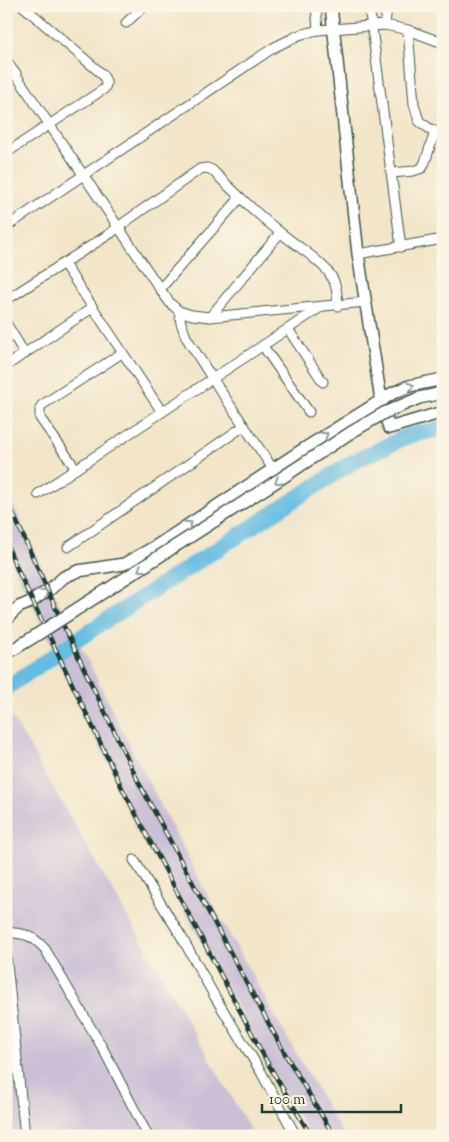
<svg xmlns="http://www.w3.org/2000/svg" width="449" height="1142" font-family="'Sorts Mill Goudy',serif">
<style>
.industrial{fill:#cabfd6}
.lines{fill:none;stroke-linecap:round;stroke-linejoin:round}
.river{stroke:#63bce1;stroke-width:16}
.minor-casing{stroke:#3f564a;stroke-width:11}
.tertiary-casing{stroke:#3f564a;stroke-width:14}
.minor{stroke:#fff;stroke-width:9}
.tertiary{stroke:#fff;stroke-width:11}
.rail-casing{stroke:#1f3d34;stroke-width:4.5}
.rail{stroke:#fcf5e5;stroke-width:2.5;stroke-dasharray:8;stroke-linecap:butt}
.tertiary-bridge-casing{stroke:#3f564a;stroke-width:14;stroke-linecap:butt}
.tertiary-bridge{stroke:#fff;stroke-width:11}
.oneway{stroke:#8f9e9a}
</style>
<rect width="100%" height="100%" fill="#fcf5e5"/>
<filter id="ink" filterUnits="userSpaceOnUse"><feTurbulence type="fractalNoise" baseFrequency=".02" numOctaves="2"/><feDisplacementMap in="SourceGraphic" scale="10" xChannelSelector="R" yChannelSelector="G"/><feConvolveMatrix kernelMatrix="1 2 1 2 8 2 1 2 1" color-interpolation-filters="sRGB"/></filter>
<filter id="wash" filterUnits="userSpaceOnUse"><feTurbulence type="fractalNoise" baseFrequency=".0096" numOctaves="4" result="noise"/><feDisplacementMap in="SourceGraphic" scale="20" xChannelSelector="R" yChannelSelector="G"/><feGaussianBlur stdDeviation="1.12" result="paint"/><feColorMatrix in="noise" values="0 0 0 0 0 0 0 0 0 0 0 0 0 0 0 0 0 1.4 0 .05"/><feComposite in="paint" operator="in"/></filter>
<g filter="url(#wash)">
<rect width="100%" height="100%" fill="#f2e5c8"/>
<!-- industrial -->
<g class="industrial">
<path d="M6,486L24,529L74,635L53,647L6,552Z"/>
<path d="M80,645L134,754L205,890L285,1034L344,1136H310L265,1057L195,931L125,797L58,662Z"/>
<path d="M13,718L254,1136H6V721Z"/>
</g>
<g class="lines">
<!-- river -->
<path class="river" d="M6,688L93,629L353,462L408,436L443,428"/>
</g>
</g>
<g filter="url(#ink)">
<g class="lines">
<!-- minor casing -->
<g class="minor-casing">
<g id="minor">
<path d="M316,6L318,30"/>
<path d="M369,6L401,247"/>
<path d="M126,23L144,6"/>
<path d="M385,25L387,6"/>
<path d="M408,30L414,104L419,121L430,129L443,134"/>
<path d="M6,60L160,289L170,303L179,311L181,323L186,337L212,378L273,469"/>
<path d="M6,79L16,73"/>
<path d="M6,153L104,89C108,83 106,80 102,74L23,6"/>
<path d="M392,173L413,171L422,168L425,162L435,132"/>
<path d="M6,227L273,48L299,35L318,30L385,25L408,30L443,43"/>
<path d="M358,254L443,239"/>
<path d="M64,264L162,412"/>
<path d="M160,289L240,198"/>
<path d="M6,300L111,233L118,227L200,169L207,168L212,170C234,192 257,214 281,233C295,245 318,258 329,273C337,283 337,294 338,306"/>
<path d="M179,311L192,315L210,317L366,302"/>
<path d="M210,317L280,233"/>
<path d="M6,323L25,354"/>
<path d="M288,329L323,382"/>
<path d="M263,346L309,412"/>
<path d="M6,366L92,308"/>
<path d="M76,469L40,418V409L42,405L122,353"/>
<path d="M38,494L321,307"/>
<path d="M68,547L244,426"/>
<path d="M134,860L181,936L215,997L261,1072L296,1136"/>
<path d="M6,932C26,934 31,934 45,949L102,1047L148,1136"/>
<path d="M6,954L25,1136"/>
</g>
</g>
<!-- tertiary casing -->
<g class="tertiary-casing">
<g id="tertiary">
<path d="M331,6L358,254L381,400L389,428L443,412"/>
<path d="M6,621L12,613L19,607L33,601L39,596L48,591L64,577L78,571L124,564L156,546L302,450L393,393L409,386L443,379"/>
<path d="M6,654L35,636"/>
</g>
</g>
<!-- minor -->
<use href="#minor" class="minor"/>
<!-- tertiary -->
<use href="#tertiary" class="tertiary"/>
<!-- rail casing -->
<g class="rail-casing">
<g id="rail">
<path d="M6,498L66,631L139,783L284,1052L334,1136"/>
<path d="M6,543L19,573L123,790L267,1062L311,1136"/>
</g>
</g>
<!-- rail -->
<use href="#rail" class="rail"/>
<!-- tertiary-bridge casing -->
<g class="tertiary-bridge-casing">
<path id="tertiary-bridge" d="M35,636L280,479L350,433L384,413L419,398L443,393"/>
</g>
<!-- tertiary-bridge -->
<use href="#tertiary-bridge" class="tertiary-bridge"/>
</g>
<!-- one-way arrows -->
<defs><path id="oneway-chevron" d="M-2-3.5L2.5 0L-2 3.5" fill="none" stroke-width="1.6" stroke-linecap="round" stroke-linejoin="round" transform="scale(1.25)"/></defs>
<g class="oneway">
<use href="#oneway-chevron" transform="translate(411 386) rotate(-17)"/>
<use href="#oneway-chevron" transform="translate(325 435) rotate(-33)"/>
<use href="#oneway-chevron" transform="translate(278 481) rotate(147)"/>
<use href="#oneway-chevron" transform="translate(189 524) rotate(-33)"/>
<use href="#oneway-chevron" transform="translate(141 569) rotate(147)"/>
<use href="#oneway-chevron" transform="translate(45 593) rotate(-34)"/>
</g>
</g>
<!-- margin -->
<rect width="449" height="1142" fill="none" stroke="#fcf5e5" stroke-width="25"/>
<!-- scale -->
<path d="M262 1104v8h139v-8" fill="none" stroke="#1f3d34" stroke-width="2.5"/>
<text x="269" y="1104" font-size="15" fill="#1f3d34" stroke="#fcf5e5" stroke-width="4" paint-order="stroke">100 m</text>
</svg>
